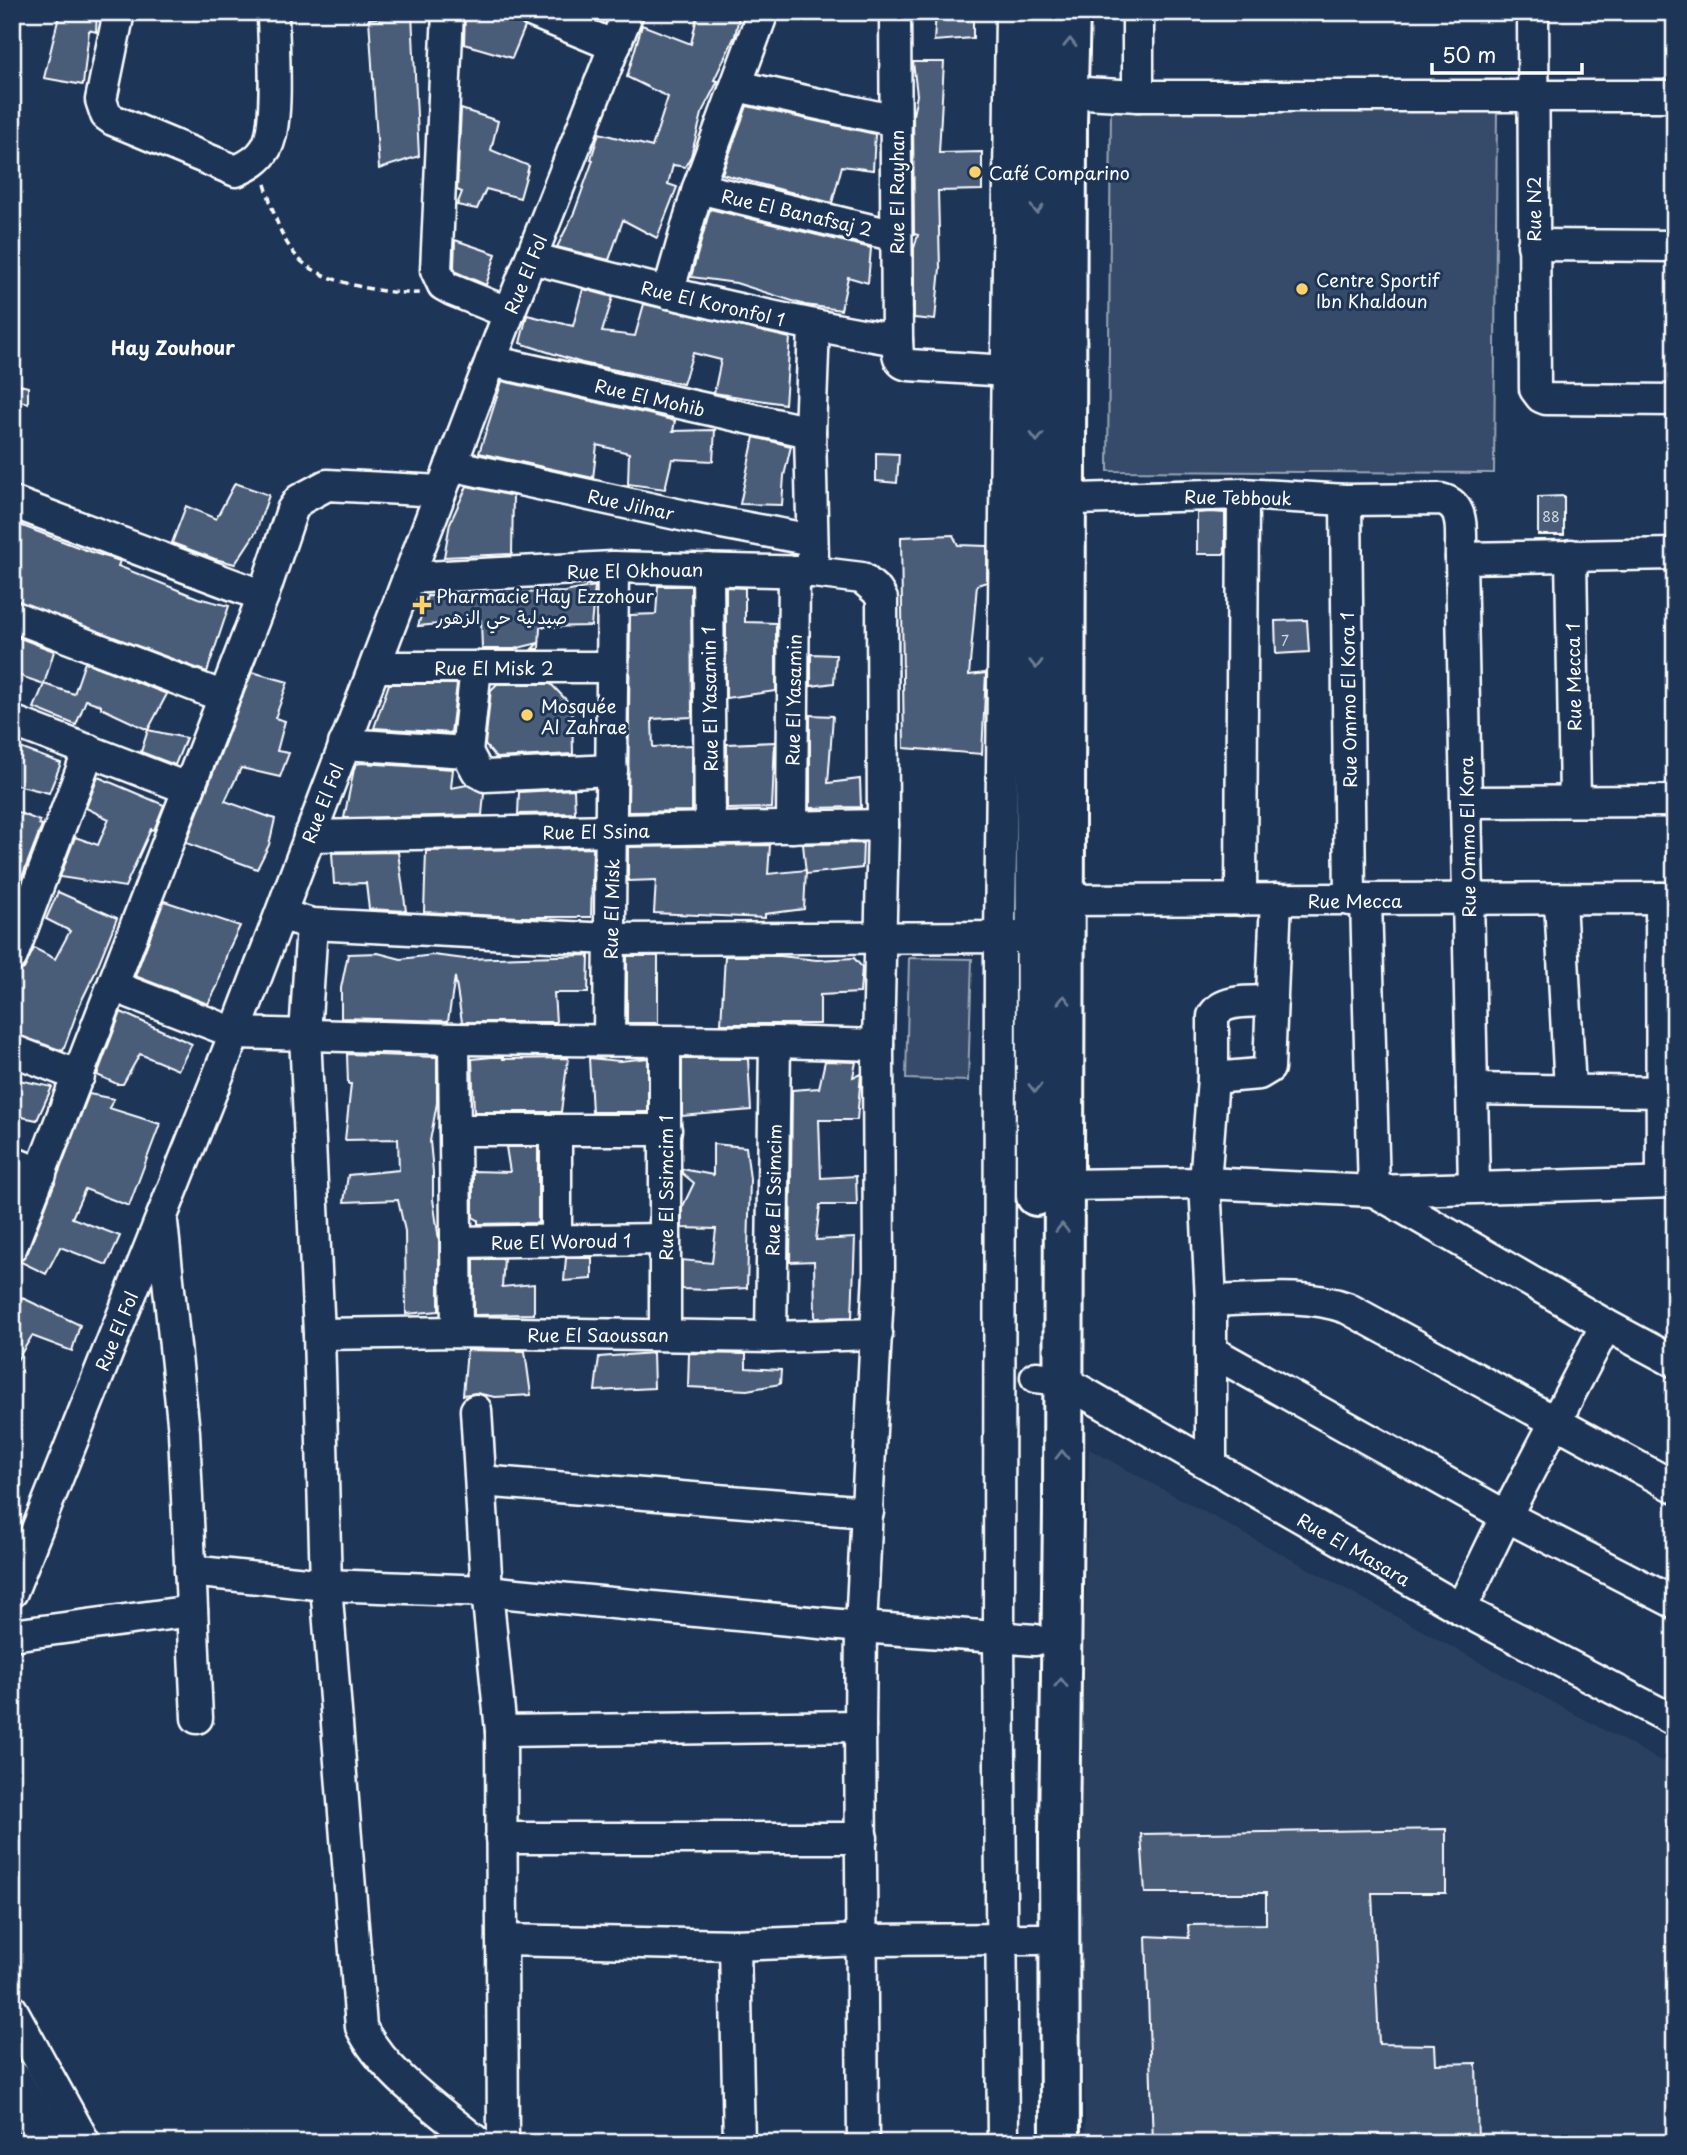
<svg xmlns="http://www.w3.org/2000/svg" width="1687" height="2155" font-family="'Playpen Sans','Playpen Sans Arabic',sans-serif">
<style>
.built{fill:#2a4161}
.green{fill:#364b69;stroke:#9aa5b4;stroke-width:2}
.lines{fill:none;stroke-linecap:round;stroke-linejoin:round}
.stream{stroke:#a0aab8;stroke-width:6}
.building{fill:#4a5d79;stroke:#fff;stroke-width:2}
.minor-casing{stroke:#fff;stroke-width:35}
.major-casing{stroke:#fff;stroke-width:44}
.highway-casing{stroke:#fff;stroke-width:44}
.path{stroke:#fff;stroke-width:3.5;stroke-dasharray:7 5;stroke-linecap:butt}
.minor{stroke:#1d3557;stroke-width:30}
.major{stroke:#1d3557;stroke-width:38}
.highway{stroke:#1d3557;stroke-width:38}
.oneway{stroke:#6c7c92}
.poi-dot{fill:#ffd166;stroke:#1d3557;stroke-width:2.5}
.labels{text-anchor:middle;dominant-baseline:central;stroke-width:6;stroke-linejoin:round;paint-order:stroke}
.number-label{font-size:14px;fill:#d2d6de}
.poi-label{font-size:18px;fill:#fff;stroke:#1d3557;text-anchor:start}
.street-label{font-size:18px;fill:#fff;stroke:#1d3557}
.neighbourhood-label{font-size:19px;font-weight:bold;fill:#fff;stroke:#1d3557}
</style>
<rect width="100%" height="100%" fill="#1d3557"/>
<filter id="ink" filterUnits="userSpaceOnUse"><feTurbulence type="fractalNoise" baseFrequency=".0143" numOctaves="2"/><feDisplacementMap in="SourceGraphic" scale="14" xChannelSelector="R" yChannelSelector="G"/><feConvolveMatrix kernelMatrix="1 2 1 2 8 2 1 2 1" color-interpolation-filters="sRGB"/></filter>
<g filter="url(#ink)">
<!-- built -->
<path class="built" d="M1089,1449L1672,1767L1665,2143H1086L1078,1933Z"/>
<!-- green -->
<g class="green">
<path d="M1111,104L1497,106L1494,473L1108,471Z"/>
<path d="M909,958L972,959L968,1081L906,1079Z"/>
</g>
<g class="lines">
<!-- stream -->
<path class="stream" d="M12,43L19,12"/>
</g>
<!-- building -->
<g class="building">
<path d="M60,12H97L96,32L89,30L83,85L44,78Z"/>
<path d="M465,12H509L516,14L519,22L525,27L512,58L464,44Z"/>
<path d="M698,12H740L735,36L714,80L718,81L703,110L691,156L685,167L673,165L668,184L677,187L657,238L623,220L609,260L557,247L574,213L593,160L591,159L599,133L652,147L668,97L627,77L642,25L691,44Z"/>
<path d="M936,12H973V38L934,41Z"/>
<path d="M412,14L419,156L379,169L369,19Z"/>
<path d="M913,62H944L939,153L982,152V190L938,191L940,268L935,320L914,318V248L918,235L914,234L913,115L917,95Z"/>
<path d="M747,106L875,134L873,170L842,166L832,203L722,174Z"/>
<path d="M461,109L498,121L491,150L529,166L520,198L486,189L477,209L457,205L462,192L457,190Z"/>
<path d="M710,209L871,248L868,283L848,277L841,310L805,305L736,283L691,277Z"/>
<path d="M455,240L496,254L486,285L456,272L454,267Z"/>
<path d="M583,289L613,297L602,332L635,336L644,304L790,338L785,404L714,393L721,360L693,353L683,384L582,363L520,343L527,315L573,326Z"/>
<path d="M502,381L653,415L675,421L673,431L715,430L713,461L672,459L665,489L628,484L629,453L597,445L593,478L479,453Z"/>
<path d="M12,383L28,387V403L12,399Z"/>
<path d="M754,437L791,446L784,476L782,505L740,504Z"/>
<path d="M876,453L899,454L897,483L876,481Z"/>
<path d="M235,483L269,495L256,532L235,564L215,559L172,543L186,506L216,519Z"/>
<path d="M467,486L513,496L512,554L444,557L450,523Z"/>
<path d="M1564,496V535H1538V497Z"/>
<path d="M1211,512L1225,513V554H1197V513Z"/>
<path d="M12,522L91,552L120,561L118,566L198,598L229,606L207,672L12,599Z"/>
<path d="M953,535L958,545L987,546V582L977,585L969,675L986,673L982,754L904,748L901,537Z"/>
<path d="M595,586L591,626L540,627L539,649H532L538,643L514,649H482L481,620L418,626L427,596L482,597L506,593L565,592Z"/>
<path d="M658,586H691L692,717L652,719L653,747L692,745V811L628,812L630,615L656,614Z"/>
<path d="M726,587L745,588V622L776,623V691L726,698Z"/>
<path d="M1307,620L1309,652L1276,654L1275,621Z"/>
<path d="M12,635L54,651L44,684L74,694L85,662L167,694L148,730L101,708V705L86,700L76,725L34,708L44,684L12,673Z"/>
<path d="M811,654L836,655L834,683L811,686Z"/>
<path d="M252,672L288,682L275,718L285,721L277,751L289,753L280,777L241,768L225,801L275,819L269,845L257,869L186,843Z"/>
<path d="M389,684H457L451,733L374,728Z"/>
<path d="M497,684H551L572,706L573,754L496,758L485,745L491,690Z"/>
<path d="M810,715L833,716L828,783L860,779L861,807L810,808Z"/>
<path d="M148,730L186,738L175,765L141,752Z"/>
<path d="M775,742L772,808L727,809V744Z"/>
<path d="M12,745L61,763L49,793L12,784Z"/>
<path d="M362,763L453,769L451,788L467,785L484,793L482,815L344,818L354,769L356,764Z"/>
<path d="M98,777L164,805L154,830L151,829L125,887L60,877L75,837L98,845L109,819L86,808Z"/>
<path d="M574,789L575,813L518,814L519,792Z"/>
<path d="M12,810L40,821L39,824L42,825L15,895L12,894Z"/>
<path d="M863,843L862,868L806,874L803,844Z"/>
<path d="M770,845L768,874L806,870L804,909L765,914V918L654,913L656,880L628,881V847Z"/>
<path d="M593,848L591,917H519L424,912L426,851Z"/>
<path d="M398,852L406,911L369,909L366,883L334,884L332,853Z"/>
<path d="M58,892L117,918L94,975L80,1004L63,1051L12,1033V979L15,973L24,969L34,948L55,959L70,931L46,919Z"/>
<path d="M164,901L240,926L227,953L218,985L208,1004L135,976Z"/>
<path d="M378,953L401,959L433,955L465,959L589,955L588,993H554L556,1022H462L455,977L448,1021L341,1018V988L348,954Z"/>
<rect x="627" y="956" width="31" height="67"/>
<path d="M725,956H780L817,960L854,958L862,967L860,993L820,995V1024H721Z"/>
<path d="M121,1012L192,1044L178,1070L140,1054L123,1084H117L97,1075Z"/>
<path d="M347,1054L437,1057V1103L430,1141L433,1172V1199L439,1240V1311L406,1314L405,1231L398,1200L344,1202L348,1175L399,1170L398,1139L345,1140L351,1084H348Z"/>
<path d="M492,1057H503V1059L568,1058L561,1112H474L472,1059Z"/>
<path d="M589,1058L620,1061L648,1058V1112H592Z"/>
<path d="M682,1059H748L751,1110L682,1116Z"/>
<path d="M825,1061L856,1062L853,1077L861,1074L857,1120H819L821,1178L856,1176L857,1205H820L816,1240L855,1238L852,1317L815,1318L814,1261L790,1262L792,1090L819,1088Z"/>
<path d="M12,1069L21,1072L19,1080L52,1087L37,1120L12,1115Z"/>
<path d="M89,1094L114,1099L109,1108L160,1124L129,1206L85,1189L72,1218L120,1236L107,1265L60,1247L46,1274L19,1261L28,1252Z"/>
<path d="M713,1144L746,1147L750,1179L747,1288L708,1290L682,1289V1260L712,1263L716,1229L682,1228V1208L694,1183L682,1173V1169L713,1175Z"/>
<path d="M506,1147H538V1223L478,1224V1220L473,1217V1171L510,1172Z"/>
<path d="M566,1258H592V1279L564,1281Z"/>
<path d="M474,1259H504L502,1287L534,1284V1314L474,1315Z"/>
<path d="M12,1293L80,1325L72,1351L32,1336L12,1368Z"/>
<path d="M467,1350L525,1351L531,1395L495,1397L476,1393L463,1395Z"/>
<path d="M653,1353L654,1388L595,1391L599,1357Z"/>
<path d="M689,1353L746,1354V1368L781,1370L780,1384L747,1390L688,1387Z"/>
<path d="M1446,1829V1893H1372L1379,2044L1435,2045L1436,2064L1476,2063L1478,2143H1153L1146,1936L1189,1938L1188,1925L1266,1924V1893H1145L1141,1834Z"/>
</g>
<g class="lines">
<!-- minor casing -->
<g class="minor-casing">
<g id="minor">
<path d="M119,12L101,100L106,115L113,120L236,171C248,166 259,160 266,148C280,126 273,42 273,12"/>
<path d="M448,12L436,270L443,285L452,290L509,313"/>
<path d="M533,12L615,46"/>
<path d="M895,12L897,340C898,351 896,363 909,365L1025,372"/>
<path d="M1533,12L1535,389L1541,397L1546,399L1675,400"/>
<path d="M737,86L896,121"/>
<path d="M1049,91L1138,96H1675"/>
<path d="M1138,96V12"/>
<path d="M698,188L896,236"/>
<path d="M1533,245L1675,246"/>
<path d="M531,258C652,289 773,320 897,340"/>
<path d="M668,293L698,188L763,12"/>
<path d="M491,361L810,432"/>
<path d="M451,465L690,517L812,540"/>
<path d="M1044,500L1243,494L1346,500L1441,499C1467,505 1460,536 1461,558L1474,1186"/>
<path d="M1346,500L1350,900"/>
<path d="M12,502L263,596"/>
<path d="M1571,555L1575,800"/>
<path d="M1461,558L1675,554"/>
<path d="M813,561L810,432L814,327"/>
<path d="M708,569L710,829"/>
<path d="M408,578L613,567L813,572L862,578L877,591L882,599L883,825L878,1045L879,1273L861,1627L860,1726L863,2143"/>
<path d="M12,616L224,697"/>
<path d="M375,667H613"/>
<path d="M12,721L189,789"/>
<path d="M344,744L467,752L477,771L485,776L612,770"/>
<path d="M467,752L476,667"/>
<path d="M1466,802L1675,801"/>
<path d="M792,827L794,572"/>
<path d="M309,836L883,825"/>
<path d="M1661,898L1662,1182"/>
<path d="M1043,900L1675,898"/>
<path d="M1241,900L1243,494"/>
<path d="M1366,900L1374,1191L1606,1325L1675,1362"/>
<path d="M1560,900L1570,1090"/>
<path d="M292,918L312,924L610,939L1018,937"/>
<path d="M312,924L305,1035L319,1334L326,1585L361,2027C384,2074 438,2109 478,2143"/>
<path d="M12,956L89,750"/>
<path d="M113,986L235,1033L454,1039L775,1042L878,1045"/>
<path d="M454,1039L457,1332"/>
<path d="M609,1040L613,567"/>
<path d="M12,1050L79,1076"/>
<path d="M1213,1078L1259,1074L1269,1068L1276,899"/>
<path d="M1472,1089L1663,1092"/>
<path d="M455,1130H666"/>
<path d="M556,1132V1241"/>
<path d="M12,1162L41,1174"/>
<path d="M1062,1185L1205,1183L1374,1191L1675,1182"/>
<path d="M162,1222L184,1432L197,1718"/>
<path d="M456,1242L665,1239"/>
<path d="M12,1246L263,596L292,510L299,500L327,485L441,491"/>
<path d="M1211,1301C1255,1300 1304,1292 1347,1308L1675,1487"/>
<path d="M319,1334L457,1332L771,1337L877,1334"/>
<path d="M665,1334V1042"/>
<path d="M771,1337L775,1042"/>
<path d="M1211,1351L1506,1516L1675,1603"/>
<path d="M1036,1377L1062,1380L1461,1609L1675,1721"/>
<path d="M476,1410L487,1591L501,1731L503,2143"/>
<path d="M1211,1465V1301L1205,1183L1213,1078V1016C1223,998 1254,1002 1272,1001"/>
<path d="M481,1481L868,1512"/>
<path d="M190,1571L326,1585L487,1591L861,1627L1035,1640"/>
<path d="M12,1592L235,1033L509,313L628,12"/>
<path d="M1461,1609L1506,1516L1606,1325"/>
<path d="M12,1635L192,1611"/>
<path d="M501,1731L860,1726"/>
<path d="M501,1838H862"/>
<path d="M502,1940L735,1945L863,1940L1037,1939"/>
<path d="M735,1945L739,2143"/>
<path d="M12,2010L85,2143"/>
<path d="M1003,2143L999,1639L1000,938L1011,12"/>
</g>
</g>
<!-- major casing -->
<g class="major-casing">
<g id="major">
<path d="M1036,1196L1035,557L1039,372L1037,12"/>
<path d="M1060,2143L1059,1835L1063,1511L1067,123L1070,12"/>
</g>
</g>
<!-- highway casing -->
<g class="highway-casing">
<path id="highway" d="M12,2080L47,2143"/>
</g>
<!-- path -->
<path class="path" d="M265,184C273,210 279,237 298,258C321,283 388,295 421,293"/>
<!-- minor -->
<use href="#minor" class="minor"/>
<!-- major -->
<use href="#major" class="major"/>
<!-- highway -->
<use href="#highway" class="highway"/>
</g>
<!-- one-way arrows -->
<defs><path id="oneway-chevron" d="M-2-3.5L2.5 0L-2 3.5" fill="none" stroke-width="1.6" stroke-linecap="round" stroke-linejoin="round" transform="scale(1.75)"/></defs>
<g class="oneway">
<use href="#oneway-chevron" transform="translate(1070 43) rotate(-89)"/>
<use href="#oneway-chevron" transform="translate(1037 209) rotate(90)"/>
<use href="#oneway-chevron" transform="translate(1037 437) rotate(91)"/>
<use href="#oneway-chevron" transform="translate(1036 664) rotate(89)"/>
<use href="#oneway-chevron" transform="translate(1064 1000) rotate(-90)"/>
<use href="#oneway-chevron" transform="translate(1035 1088) rotate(90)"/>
<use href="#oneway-chevron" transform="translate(1062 1228) rotate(-90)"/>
<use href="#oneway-chevron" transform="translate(1062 1455) rotate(-90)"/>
<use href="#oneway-chevron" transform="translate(1061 1683) rotate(-89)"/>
</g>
</g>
<!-- markers -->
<g class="poi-dot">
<circle cx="975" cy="172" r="7"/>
<circle cx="1302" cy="289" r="7"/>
<path d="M418.5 594.5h7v7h7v7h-7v7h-7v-7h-7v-7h7z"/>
<circle cx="527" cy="715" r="7"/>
</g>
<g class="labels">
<!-- number labels -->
<g class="number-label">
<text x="1551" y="516">88</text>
<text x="1285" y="640">7</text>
</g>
<!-- poi labels -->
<g class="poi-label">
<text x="989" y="172">Café Comparino</text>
<text x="1316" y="279">Centre Sportif<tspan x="1316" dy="21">Ibn Khaldoun</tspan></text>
<text x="436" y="595">Pharmacie Hay Ezzohour<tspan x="436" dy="21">صيدلية حي الزهور</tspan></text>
<text x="541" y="705">Mosquée<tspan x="541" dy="21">Al Zahrae</tspan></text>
</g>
<!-- street labels -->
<g class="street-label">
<text transform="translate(896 192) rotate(-90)">Rue El Rayhan</text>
<text transform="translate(1533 209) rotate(-90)">Rue N2</text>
<text transform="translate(797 212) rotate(13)">Rue El Banafsaj 2</text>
<text transform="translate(525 274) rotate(-68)">Rue El Fol</text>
<text transform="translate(713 303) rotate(13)">Rue El Koronfol 1</text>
<text transform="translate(650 397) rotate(13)">Rue El Mohib</text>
<text transform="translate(1238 497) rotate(1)">Rue Tebbouk</text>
<text transform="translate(631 504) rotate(12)">Rue Jilnar</text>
<text transform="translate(635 570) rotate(-1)">Rue El Okhouan</text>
<text x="494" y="667">Rue El Misk 2</text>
<text transform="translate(1573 677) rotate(-91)">Rue Mecca 1</text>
<text transform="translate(709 699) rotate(-91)">Rue El Yasamin 1</text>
<text transform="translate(793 700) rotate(-89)">Rue El Yasamin</text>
<text transform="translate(1348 700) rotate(-91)">Rue Ommo El Kora 1</text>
<text transform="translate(322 803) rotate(-69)">Rue El Fol</text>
<text transform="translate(596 831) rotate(-1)">Rue El Ssina</text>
<text transform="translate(1467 837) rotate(-91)">Rue Ommo El Kora</text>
<text x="1355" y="900">Rue Mecca</text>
<text transform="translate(611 909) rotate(-89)">Rue El Misk</text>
<text transform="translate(665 1188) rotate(-90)">Rue El Ssimcim 1</text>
<text transform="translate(773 1190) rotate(-89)">Rue El Ssimcim</text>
<text transform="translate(561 1241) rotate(-1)">Rue El Woroud 1</text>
<text transform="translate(116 1331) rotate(-68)">Rue El Fol</text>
<text x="598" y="1334">Rue El Saoussan</text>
<text transform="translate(1354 1549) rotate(30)">Rue El Masara</text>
</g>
<!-- neighbourhood labels -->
<g class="neighbourhood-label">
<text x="173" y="347">Hay Zouhour</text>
</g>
</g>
<!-- margin -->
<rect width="1687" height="2155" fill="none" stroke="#1d3557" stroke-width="42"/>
<rect x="21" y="21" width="1645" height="2113" fill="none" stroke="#fff" stroke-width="2.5" filter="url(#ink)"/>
<!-- scale -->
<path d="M1432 63v10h150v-10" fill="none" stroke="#ffffff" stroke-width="3.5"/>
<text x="1442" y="63" font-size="21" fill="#ffffff" stroke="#1d3557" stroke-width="5" paint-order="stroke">50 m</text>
</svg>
